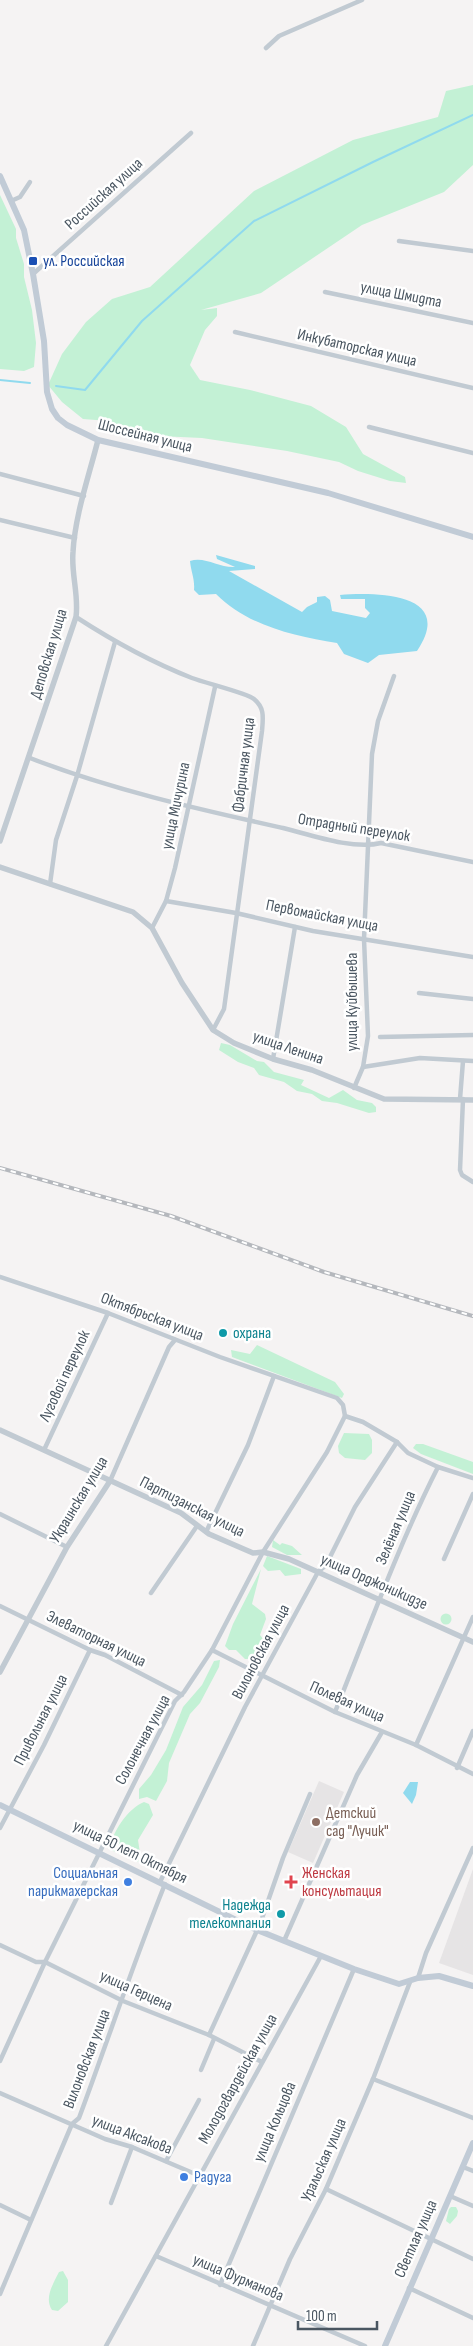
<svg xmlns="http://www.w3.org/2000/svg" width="473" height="2346" font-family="'Sofia Sans Condensed',sans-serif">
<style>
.education{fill:#e6e4e5}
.green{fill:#c3f1d5}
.water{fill:#90daee}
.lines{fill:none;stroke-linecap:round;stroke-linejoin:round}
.stream{stroke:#90daee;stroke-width:2}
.minor{stroke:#c1cad2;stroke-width:4.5}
.tertiary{stroke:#c1cad2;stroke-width:5.5}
.secondary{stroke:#c1cbd6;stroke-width:6}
.rail-casing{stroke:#b5b8bd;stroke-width:4}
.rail{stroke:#fff;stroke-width:2;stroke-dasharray:5.5;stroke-linecap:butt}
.transit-dot{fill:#1a4fb4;stroke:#fff;stroke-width:2}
.culture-dot{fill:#0f9aa8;stroke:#fff;stroke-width:2}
.education-dot{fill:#8d6e63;stroke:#fff;stroke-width:2}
.shop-dot{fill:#3f7fe0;stroke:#fff;stroke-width:2}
.health-dot{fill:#e0444e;stroke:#fff;stroke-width:2}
.labels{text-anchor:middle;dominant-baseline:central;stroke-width:5;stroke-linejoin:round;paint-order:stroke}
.street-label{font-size:16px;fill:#4a5661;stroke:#fff}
.transit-label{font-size:16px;fill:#164399;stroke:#fff;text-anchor:start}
.culture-label{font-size:16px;fill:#0d838f;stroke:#fff;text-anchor:start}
.education-label{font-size:16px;fill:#785e54;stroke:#fff;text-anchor:start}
.shop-label{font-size:16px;fill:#366cbe;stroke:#fff;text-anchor:end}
.health-label{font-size:16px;fill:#be3a42;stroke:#fff;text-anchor:start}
</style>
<rect width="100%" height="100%" fill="#f5f3f3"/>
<!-- education -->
<g class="education">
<path d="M319,1781L344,1792L313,1863L288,1852Z"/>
<path d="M473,1869V1975L439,1963Z"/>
</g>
<!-- green -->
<g class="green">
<path d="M473,85V165L444,192L362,225L261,293L201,310L217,308V316L205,330L190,365L200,380L250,390L311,406L346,427L363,454L405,477L406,483L390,481L358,471L339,462L287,451L202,438L137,435L109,421L83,419L62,402L48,385L62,354L86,322L112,299L150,287L254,191L353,140L438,117L446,91Z"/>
<path d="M0,195L16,229V238L24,264V277L32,310L36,343L34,367L24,371L0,369Z"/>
<path d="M221,1043L230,1045L257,1061L264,1062L274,1072L304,1080L301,1085L329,1098L343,1090L357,1100L372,1103L376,1107V1112L369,1113L337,1103L322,1101L312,1094L297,1091L284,1082L259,1075L254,1068L238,1062L219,1050Z"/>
<path d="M257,1345L335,1382L344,1394L342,1398L232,1357L231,1350L250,1354Z"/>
<path d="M344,1433L369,1434L372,1440V1453L365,1460L345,1458L339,1453L338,1446Z"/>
<path d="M416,1444H423L473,1462V1474L421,1454L413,1448Z"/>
<path d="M273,1540L280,1545L282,1543L292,1546L302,1555H287L272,1547Z"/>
<path d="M267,1556L301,1569V1574L285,1576L280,1570L268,1571L263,1566Z"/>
<path d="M261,1569L252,1604L265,1614L266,1619L260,1635L264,1640L260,1650L254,1659H245L236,1650H229L225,1646L233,1624Z"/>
<circle cx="446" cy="1619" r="5.5"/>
<path d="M220,1660L219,1667L200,1703L190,1714L169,1763L167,1781L156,1801L147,1797L139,1799V1789L151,1775L166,1750L183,1707L202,1685L214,1661Z"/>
<path d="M144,1802L149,1804L153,1815L138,1840L141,1860L137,1862L109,1849C113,1832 127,1809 144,1802Z"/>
<path d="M451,2207H456L458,2211L457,2216L450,2224L446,2221L449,2209Z"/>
<path d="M63,2271L68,2280V2302L58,2311L52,2310C44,2298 53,2284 59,2272Z"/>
</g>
<!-- water -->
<g class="water">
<path d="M216,555L255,566V569L229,571L302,612L307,607L317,602V597L325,596L330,600L332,611L366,618L370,613L365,608V599H341L340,595C377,592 456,593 417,651L379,655L368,663L344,654L337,643C294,636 248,626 216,594L199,595L194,590C195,579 191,572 190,561C205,556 219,568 235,567L217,559Z"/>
<path d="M410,1782H418L416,1795L412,1804L403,1793Z"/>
</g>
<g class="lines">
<!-- stream -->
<g class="stream">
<path d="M0,380L30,383"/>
<path d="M56,386L85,390L142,321L254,221L373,162L473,115"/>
</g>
<!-- minor -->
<g class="minor">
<path d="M266,48L279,36L362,0"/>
<path d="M11,201L20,197L30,182"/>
<path d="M399,241L473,251"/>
<path d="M33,274L191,133"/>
<path d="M325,292L473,323"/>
<path d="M235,332L473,388"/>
<path d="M369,427L473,453"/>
<path d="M0,474L84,496"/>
<path d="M0,520L75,538"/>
<path d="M76,617C113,641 151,662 192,678C205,683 247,693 254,699C265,708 263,718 262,731L224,1009L213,1030"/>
<path d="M30,758C112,790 198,809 283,828C311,835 353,850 381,843L473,862"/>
<path d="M50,884L56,840L77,776L115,642"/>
<path d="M166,901L236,913L313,931L473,957"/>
<path d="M152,928L166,901L175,868L215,687"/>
<path d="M419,993L473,999"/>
<path d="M380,1037L473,1035"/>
<path d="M273,1059L295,927"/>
<path d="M363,1067L420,1058L473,1061"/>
<path d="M354,1088L363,1067L368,1036L364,939L372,754L378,721L394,676"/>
<path d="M460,1099L463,1061"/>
<path d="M463,1099L460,1170L462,1175L473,1182"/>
<path d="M0,1277L108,1313L220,1357L337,1398L343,1405L345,1416L363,1422L397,1442L408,1453L438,1467L473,1478"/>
<path d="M44,1450L108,1313"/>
<path d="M110,1481L169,1347L175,1340"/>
<path d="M0,1514L67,1547"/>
<path d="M206,1532L248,1445L274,1376"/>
<path d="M444,1559L473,1494"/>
<path d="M151,1593L197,1526"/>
<path d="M0,1606L90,1650L105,1655L182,1695"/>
<path d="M212,1650L335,1712L416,1745L473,1774"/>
<path d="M335,1712C368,1630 398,1546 438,1467"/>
<path d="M416,1745L473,1617"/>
<path d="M457,1768L473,1731"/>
<path d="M0,1828L44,1745L90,1650"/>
<path d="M160,1882L245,1707L318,1572L326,1565L355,1507L397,1442"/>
<path d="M284,1941L357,1775L382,1732"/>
<path d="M0,1945L36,1962H45L123,2001L209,2035L262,2062"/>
<path d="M418,1978L426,1953L473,1848"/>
<path d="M209,2035L260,1924L283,1858L310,1794"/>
<path d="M0,2061L45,1962L175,1701L184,1692L212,1650L263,1552L327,1452L345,1416"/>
<path d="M201,2070L214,2039"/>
<path d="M373,2079L473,2118"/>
<path d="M0,2093L105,2139L132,2147L200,2176"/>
<path d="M166,2161L199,2100"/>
<path d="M463,2167L473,2171"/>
<path d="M326,2189L473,2259"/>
<path d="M450,2196L473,2206"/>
<path d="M111,2203L132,2147"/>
<path d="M0,2205L31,2220"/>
<path d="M156,2256L365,2346"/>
<path d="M220,2285L354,1969"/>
<path d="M409,2288L473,2318"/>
<path d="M0,2294L72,2124L79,2118C108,2040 134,1961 165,1884"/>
<path d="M106,2346L321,1956"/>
<path d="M253,2346L290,2259L326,2189L373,2079L410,1982"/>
</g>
<!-- tertiary -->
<g class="tertiary">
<path d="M0,841L76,617C79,595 71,574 73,552C75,515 89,476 98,440"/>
<path d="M0,867L133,912L152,928L182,983L213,1030L234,1043L273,1059L312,1070L384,1099L473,1100"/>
<path d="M0,1430L181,1513L209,1534L253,1553L263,1552L289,1559L473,1642"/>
<path d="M0,1672L67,1547L110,1481"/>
</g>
<!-- secondary -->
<g class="secondary">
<path d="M0,176L24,230L33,274L44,341L47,392L52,409L58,418L67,425L98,440L328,493L473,537"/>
<path d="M0,1805L257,1930L354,1969L399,1984L418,1978L439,1976L473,1986"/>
<path d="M385,2346L473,2143"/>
</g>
<!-- rail casing -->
<g class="rail-casing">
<path id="rail" d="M0,1168L171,1216L324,1272L473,1316"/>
</g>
<!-- rail -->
<use href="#rail" class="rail"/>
</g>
<!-- markers -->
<rect class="transit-dot" x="28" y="256" width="10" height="10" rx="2.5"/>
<g class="culture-dot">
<circle cx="223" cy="1333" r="5"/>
<circle cx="281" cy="1914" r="5"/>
</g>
<circle class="education-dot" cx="316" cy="1822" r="5"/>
<g class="shop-dot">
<circle cx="128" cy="1882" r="5"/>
<circle cx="184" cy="2177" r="5"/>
</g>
<path class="health-dot" d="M288.5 1874.5h5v5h5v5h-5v5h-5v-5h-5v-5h5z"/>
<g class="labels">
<!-- street labels -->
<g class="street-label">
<text transform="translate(104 194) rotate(-42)">Российская улица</text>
<text transform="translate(401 295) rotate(11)">улица Шмидта</text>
<text transform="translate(357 348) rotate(13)">Инкубаторская улица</text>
<text transform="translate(145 436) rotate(14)">Шоссейная улица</text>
<text transform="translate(49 654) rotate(-73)">Деповская улица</text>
<text transform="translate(244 765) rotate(-83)">Фабричная улица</text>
<text transform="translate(176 806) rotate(-78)">улица Мичурина</text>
<text transform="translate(354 828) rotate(9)">Отрадный переулок</text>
<text transform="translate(322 916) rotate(11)">Первомайская улица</text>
<text transform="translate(352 1002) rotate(-90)">улица Куйбышева</text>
<text transform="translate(288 1048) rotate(19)">улица Ленина</text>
<text transform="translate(152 1317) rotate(21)">Октябрьская улица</text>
<text transform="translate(65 1376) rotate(-65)">Луговой переулок</text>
<text transform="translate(79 1500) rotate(-59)">Украинская улица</text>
<text transform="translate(192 1507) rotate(27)">Партизанская улица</text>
<text transform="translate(396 1528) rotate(-67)">Зелёная улица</text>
<text transform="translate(374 1582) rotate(24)">улица Орджоникидзе</text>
<text transform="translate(96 1639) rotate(26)">Элеваторная улица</text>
<text transform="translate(261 1652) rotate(-62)">Вилоновская улица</text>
<text transform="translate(347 1702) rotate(24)">Полевая улица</text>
<text transform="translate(41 1720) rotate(-63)">Привольная улица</text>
<text transform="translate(143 1740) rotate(-62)">Солонечная улица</text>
<text transform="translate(130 1852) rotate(26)">улица 50 лет Октября</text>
<text transform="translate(136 1991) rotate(24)">улица Герцена</text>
<text transform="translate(87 2059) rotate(-69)">Вилоновская улица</text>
<text transform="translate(238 2079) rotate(-61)">Молодогвардейская улица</text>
<text transform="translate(275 2122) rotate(-67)">улица Кольцова</text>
<text transform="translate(132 2135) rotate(21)">улица Аксакова</text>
<text transform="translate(324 2160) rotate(-66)">Уральская улица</text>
<text transform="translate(416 2239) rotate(-66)">Светлая улица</text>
<text transform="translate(238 2278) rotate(23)">улица Фурманова</text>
</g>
<!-- transit labels -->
<g class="transit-label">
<text x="43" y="261">ул. Российская</text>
</g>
<!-- culture labels -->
<g class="culture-label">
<text x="233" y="1333">охрана</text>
<text x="271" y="1905" text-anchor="end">Надежда<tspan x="271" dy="18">телекомпания</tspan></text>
</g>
<!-- education labels -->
<g class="education-label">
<text x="326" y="1813">Детский<tspan x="326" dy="18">сад "Лучик"</tspan></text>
</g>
<!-- shop labels -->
<g class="shop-label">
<text x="118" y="1873">Социальная<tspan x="118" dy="18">парикмахерская</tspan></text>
<text x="194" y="2177" text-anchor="start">Радуга</text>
</g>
<!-- health labels -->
<g class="health-label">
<text x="302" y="1873">Женская<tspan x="302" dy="18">консультация</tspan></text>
</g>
</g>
<!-- scale -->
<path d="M298 2321v8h79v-8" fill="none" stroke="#4a5661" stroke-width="2.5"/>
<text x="306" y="2321" font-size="15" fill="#4a5661" stroke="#ffffff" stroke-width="4" paint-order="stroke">100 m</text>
</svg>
